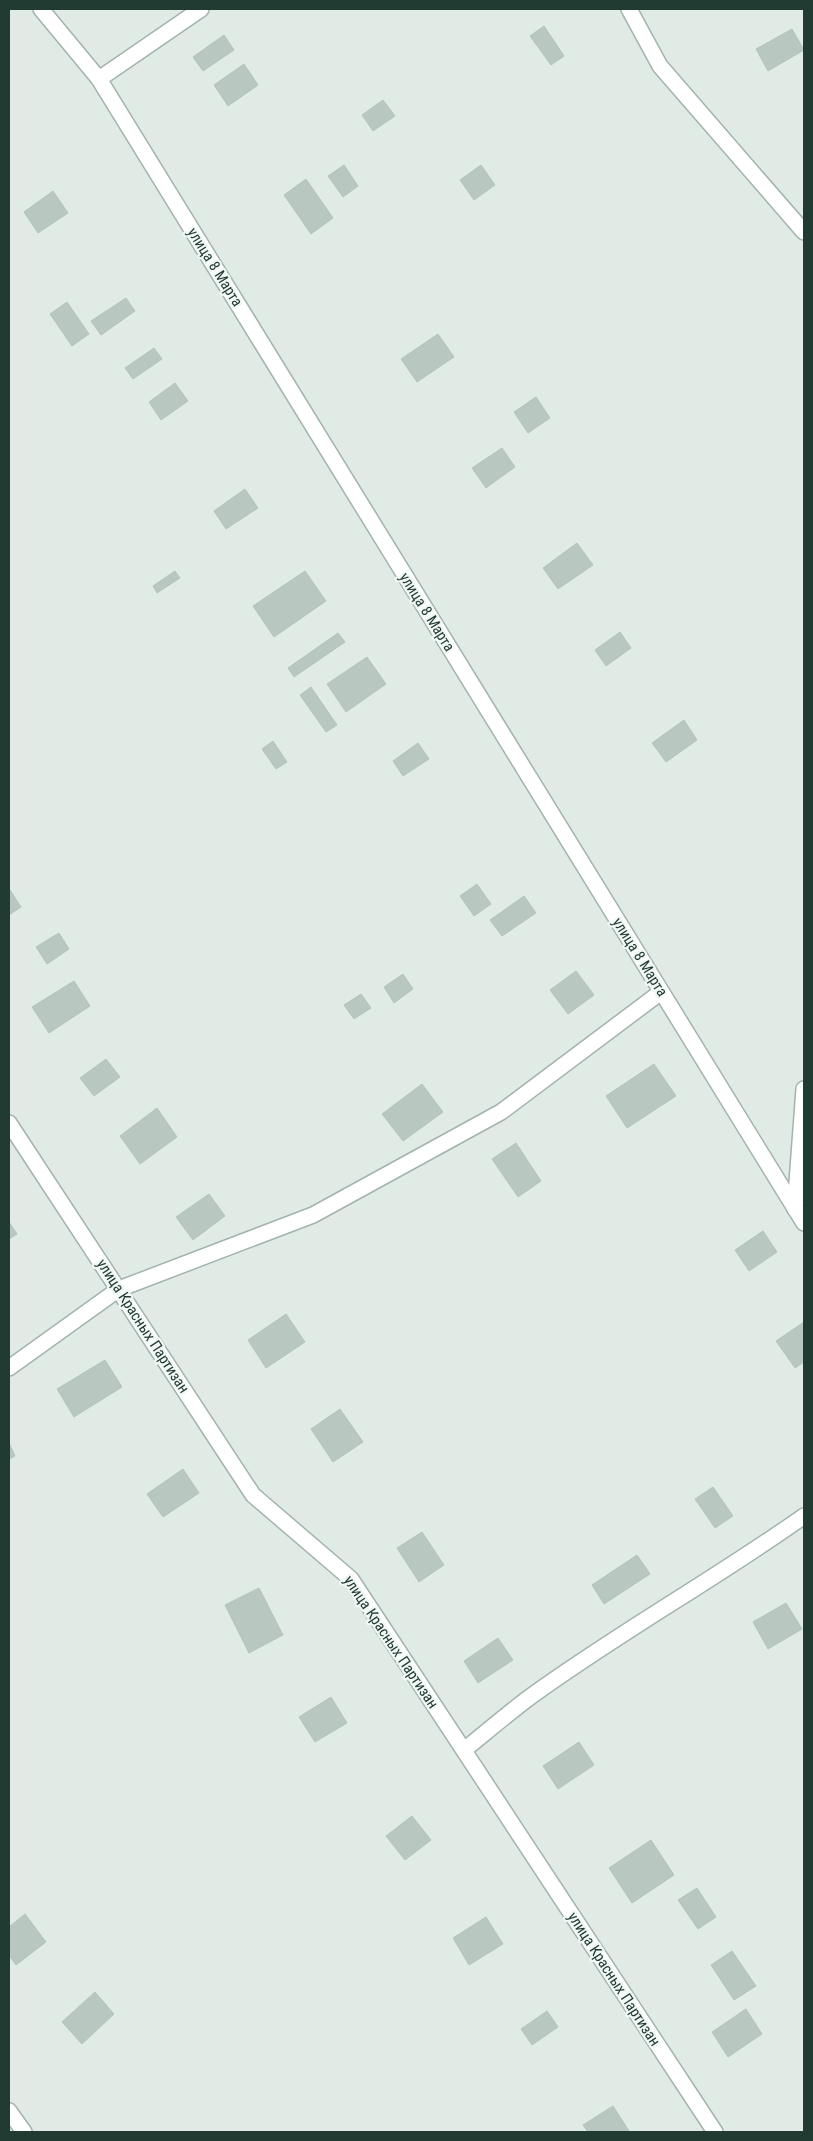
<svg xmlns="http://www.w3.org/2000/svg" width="813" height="2141" font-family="'Roboto Condensed',sans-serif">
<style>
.building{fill:#b8c8c1;stroke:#b3c4bc}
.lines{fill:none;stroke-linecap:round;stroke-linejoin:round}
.service-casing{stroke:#a3b3ad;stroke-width:18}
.minor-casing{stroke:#a3b3ad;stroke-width:18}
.service{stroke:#fff;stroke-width:15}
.minor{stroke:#fff;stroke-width:15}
.labels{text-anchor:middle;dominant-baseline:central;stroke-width:4.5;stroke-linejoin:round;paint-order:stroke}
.street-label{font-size:15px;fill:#213b33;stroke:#f0f7f4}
</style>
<rect width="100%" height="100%" fill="#e0ebe6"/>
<!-- building -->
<g class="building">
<path d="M544,26L564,56L551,65L530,36Z"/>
<path d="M792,29L804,50L768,71L756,49Z"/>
<path d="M224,35L234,50L203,71L193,57Z"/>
<path d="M244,64L258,85L228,106L214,85Z"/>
<path d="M383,100L395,116L373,131L362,115Z"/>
<path d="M344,165L358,186L343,197L328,176Z"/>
<path d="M481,165L495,185L474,200L460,180Z"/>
<path d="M306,179L333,218L311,234L284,195Z"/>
<path d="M53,191L68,213L38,233L24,212Z"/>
<path d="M126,298L135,311L101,335L91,321Z"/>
<path d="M67,302L89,334L72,346L50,314Z"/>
<path d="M438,334L454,357L417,382L401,359Z"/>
<path d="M154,348L162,359L133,379L125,368Z"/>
<path d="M175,383L188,401L161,420L149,402Z"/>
<path d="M536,397L550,418L528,433L514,412Z"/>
<path d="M502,448L515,467L486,488L472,468Z"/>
<path d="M245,489L258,508L226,529L214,511Z"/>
<path d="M577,543L593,565L558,589L543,568Z"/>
<path d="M175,571L180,578L157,593L153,586Z"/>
<path d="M305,571L326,601L274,637L253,606Z"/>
<path d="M620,632L631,648L606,666L595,650Z"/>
<path d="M338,633L345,642L294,677L288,668Z"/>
<path d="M367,657L386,684L346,712L327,684Z"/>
<path d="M311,687L337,725L326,732L300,695Z"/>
<path d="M684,720L697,740L666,762L652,743Z"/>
<path d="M273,741L287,762L276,769L262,749Z"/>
<path d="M418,743L429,759L403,776L393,761Z"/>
<path d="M477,884L491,904L474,916L460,896Z"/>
<path d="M10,890L21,907L9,915V891Z"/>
<path d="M524,896L536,913L502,936L490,920Z"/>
<path d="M59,933L69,949L47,964L36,947Z"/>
<path d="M576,971L594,995L568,1014L550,990Z"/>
<path d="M403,974L413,989L394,1003L384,987Z"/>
<path d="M74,981L90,1006L49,1033L32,1007Z"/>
<path d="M361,994L371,1008L354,1019L344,1005Z"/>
<path d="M106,1059L120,1077L94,1096L80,1078Z"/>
<path d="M654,1064L676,1096L627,1128L606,1096Z"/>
<path d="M422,1084L443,1112L403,1141L382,1114Z"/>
<path d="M157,1108L177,1137L140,1164L120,1136Z"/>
<path d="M516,1143L541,1181L518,1197L492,1159Z"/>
<path d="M209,1194L225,1216L193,1240L176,1217Z"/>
<path d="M9,1222L17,1234L9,1239Z"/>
<path d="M763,1231L777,1252L749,1271L735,1250Z"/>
<path d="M286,1314L305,1342L266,1368L248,1340Z"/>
<path d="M804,1322V1362L795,1368L776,1341Z"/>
<path d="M105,1360L122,1387L74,1417L57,1389Z"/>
<path d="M340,1409L363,1442L333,1462L311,1429Z"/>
<path d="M9,1443L15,1456L9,1459Z"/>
<path d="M183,1469L199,1493L163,1517L147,1494Z"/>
<path d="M713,1487L733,1516L715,1528L695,1499Z"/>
<path d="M422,1532L444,1565L419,1582L397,1548Z"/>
<path d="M637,1555L650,1574L604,1604L592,1585Z"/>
<path d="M259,1588L283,1635L249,1653L225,1605Z"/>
<path d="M786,1603L802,1629L768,1649L753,1622Z"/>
<path d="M498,1638L513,1660L478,1683L464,1661Z"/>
<path d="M331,1697L347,1723L315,1742L299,1717Z"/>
<path d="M579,1742L594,1765L558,1789L543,1766Z"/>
<path d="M412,1816L431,1840L405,1860L386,1836Z"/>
<path d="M651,1840L674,1875L632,1903L609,1868Z"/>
<path d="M697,1888L716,1917L698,1929L678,1900Z"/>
<path d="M25,1914L46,1942L16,1965L9,1955V1927Z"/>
<path d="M486,1917L503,1944L469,1965L453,1938Z"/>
<path d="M732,1951L756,1986L734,2000L711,1965Z"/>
<path d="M95,1992L114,2014L82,2044L62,2022Z"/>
<path d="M746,2009L762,2034L728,2057L712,2032Z"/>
<path d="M547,2011L558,2027L532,2045L521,2029Z"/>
<path d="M613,2106L629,2131L588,2132L583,2125Z"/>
</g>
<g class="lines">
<!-- service casing -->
<g class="service-casing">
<path id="service" d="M9,1368L119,1289"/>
</g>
<!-- minor casing -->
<g class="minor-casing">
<g id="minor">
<path d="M41,9L99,79L804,1223"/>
<path d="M629,9L660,66L804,232"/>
<path d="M99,79L201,9"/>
<path d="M9,1123L253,1495L351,1579L715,2132"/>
<path d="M795,1209L804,1089"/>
<path d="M119,1289L313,1215L501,1112L661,992"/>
<path d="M464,1750C485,1733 505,1716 526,1700C616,1634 714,1580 804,1516"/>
<path d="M9,2111L24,2132"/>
</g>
</g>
<!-- service -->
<use href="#service" class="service"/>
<!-- minor -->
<use href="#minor" class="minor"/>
</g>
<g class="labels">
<!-- street labels -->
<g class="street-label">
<text transform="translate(215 267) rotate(58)">улица 8 Марта</text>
<text transform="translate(427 612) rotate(58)">улица 8 Марта</text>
<text transform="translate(640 957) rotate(58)">улица 8 Марта</text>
<text transform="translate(143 1326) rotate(57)">улица Красных Партизан</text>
<text transform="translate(391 1642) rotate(56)">улица Красных Партизан</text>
<text transform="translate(614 1979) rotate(57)">улица Красных Партизан</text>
</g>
</g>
<!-- border -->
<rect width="813" height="2141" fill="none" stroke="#213b33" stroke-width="20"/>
</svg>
